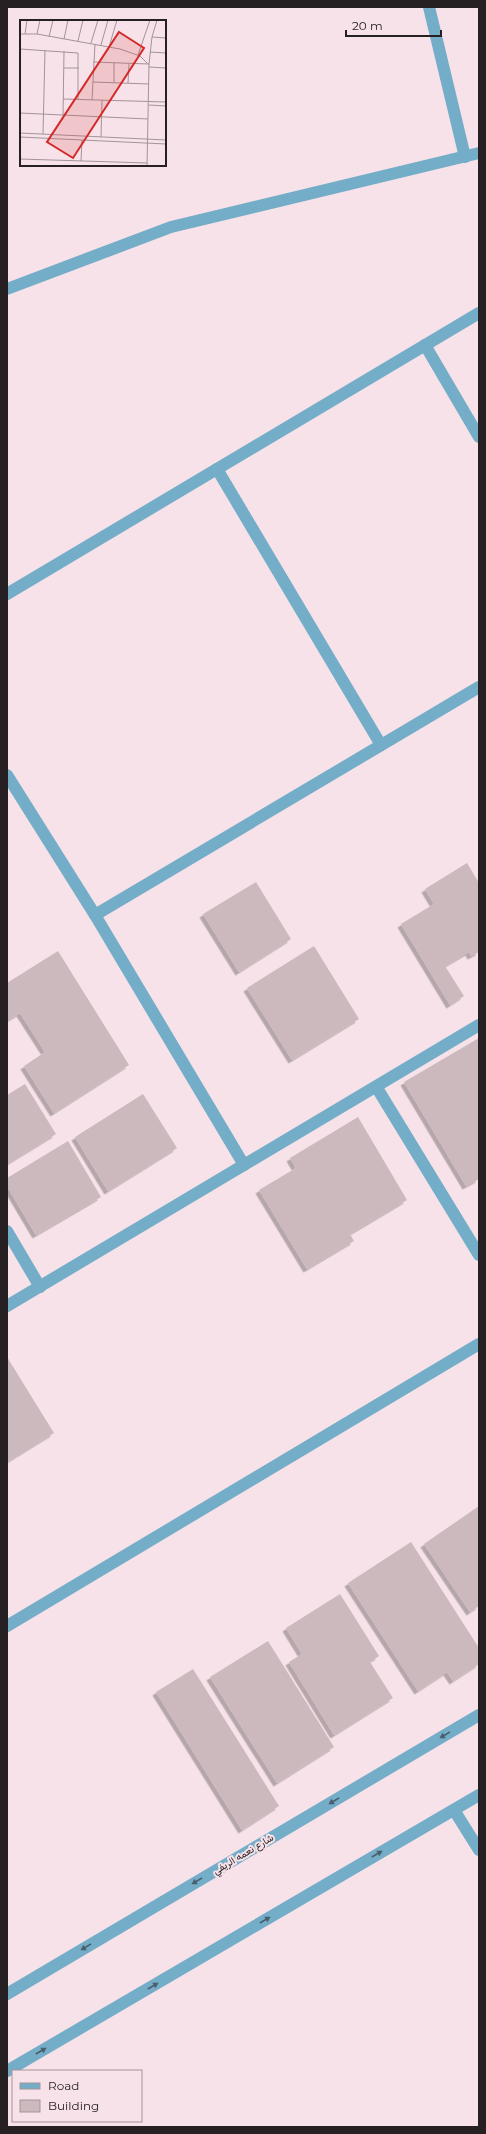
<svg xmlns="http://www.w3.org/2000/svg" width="486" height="2134" font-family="Montserrat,Vazirmatn,sans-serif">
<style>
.building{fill:#ccb9be;filter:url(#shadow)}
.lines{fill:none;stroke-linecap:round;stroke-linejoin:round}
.minor{stroke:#74adc8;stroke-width:12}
.tertiary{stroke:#74adc8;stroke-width:12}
.oneway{fill:#4a5f6d}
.labels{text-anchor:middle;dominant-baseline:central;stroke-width:4;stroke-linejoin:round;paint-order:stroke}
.street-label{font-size:10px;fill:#272022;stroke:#f6e2e8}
.inset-road{fill:none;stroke:#a39499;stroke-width:1}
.view{fill:#d62828;fill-opacity:0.15;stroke:#d62828;stroke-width:2}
.inset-edge{fill:none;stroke:#272022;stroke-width:2}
</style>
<defs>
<filter id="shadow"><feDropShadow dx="-3.5" dy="3.5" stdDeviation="0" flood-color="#0004"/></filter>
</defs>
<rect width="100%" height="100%" fill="#f6e2e8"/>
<!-- building -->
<g class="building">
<path d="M467,863L479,883V952L471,956L469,952L445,966L464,996L450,1005L401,924L434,904L425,889Z"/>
<path d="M256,882L291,939L239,972L203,914Z"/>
<path d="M314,946L359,1019L292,1060L247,988Z"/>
<path d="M58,951L129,1065L54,1113L24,1066L45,1052L20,1013L7,1021V983Z"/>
<path d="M479,1038V1179L466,1186L404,1082Z"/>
<path d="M25,1084L56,1134L7,1164V1095Z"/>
<path d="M143,1094L177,1148L108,1191L75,1137Z"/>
<path d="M358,1117L407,1200L350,1234L354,1241L307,1269L259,1190L296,1168L290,1158Z"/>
<path d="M68,1141L101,1197L36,1235L7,1186V1178Z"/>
<path d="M7,1357L54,1433L7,1462Z"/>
<path d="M479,1506V1606L470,1612L424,1544Z"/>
<path d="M411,1542L479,1648V1664L453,1681L447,1672L418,1691L348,1583Z"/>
<path d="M340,1594L379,1656L370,1662L393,1698L334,1735L289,1662L302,1654L286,1628Z"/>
<path d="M268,1641L334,1747L277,1783L210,1677Z"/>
<path d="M193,1669L279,1806L242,1830L156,1692Z"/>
</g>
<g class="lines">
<!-- minor -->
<g class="minor">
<path d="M429,7L465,157"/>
<path d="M7,289L171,227L479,153"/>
<path d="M425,345L479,437"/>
<path d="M217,469L381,745"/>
<path d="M7,594L479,313"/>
<path d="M7,775L95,915L244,1165"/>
<path d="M95,915L479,687"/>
<path d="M377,1088L479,1255"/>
<path d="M7,1231L40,1287"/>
<path d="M7,1306L479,1025"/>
<path d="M7,1626L479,1344"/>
<path d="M454,1810L479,1850"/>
</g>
<!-- tertiary -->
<g class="tertiary">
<path d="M7,1994L479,1715"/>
<path d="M7,2071L479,1795"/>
</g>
</g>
<!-- one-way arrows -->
<defs><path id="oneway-solid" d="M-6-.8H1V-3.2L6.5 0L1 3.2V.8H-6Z"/></defs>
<g class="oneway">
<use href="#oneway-solid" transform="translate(445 1735) rotate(149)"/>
<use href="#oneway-solid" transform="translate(334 1801) rotate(149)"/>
<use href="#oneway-solid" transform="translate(377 1854) rotate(-30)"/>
<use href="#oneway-solid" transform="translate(197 1881) rotate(149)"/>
<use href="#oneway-solid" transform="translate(265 1920) rotate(-30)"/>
<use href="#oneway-solid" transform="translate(86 1947) rotate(149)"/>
<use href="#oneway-solid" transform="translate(153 1986) rotate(-30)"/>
<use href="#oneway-solid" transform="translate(41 2051) rotate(-30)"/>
</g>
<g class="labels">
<!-- street labels -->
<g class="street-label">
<text transform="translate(243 1854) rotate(-31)">شارع نعمه الريفي</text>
</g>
</g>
<!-- overview -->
<g transform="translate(20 20)">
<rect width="146" height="146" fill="#f6e2e8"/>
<path class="inset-road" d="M0,14H17L100,29L120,36L128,44M5,14L7,0M17,14L20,0M29,17L33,0M132,17L146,18M44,19L48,0M58,21L63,0M71,23L78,0M81,25L88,0M89,27L97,0M130,32L146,33M118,35L130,0M0,41V29L58,33V79M73,42L129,44M129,47L146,48M44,48H59M73,62L129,64M94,63V43M108,63L109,44M43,79L146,82M72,80L75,24M129,85L146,86M0,93L128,99M43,96L44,31M0,113L146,120M23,114L25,30M0,117L146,124M81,117L82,80M0,139L127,143M61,141L62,120M127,146L129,44L132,17L137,0"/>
<path class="view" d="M99,12L124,28L53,138L27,122Z"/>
<rect width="146" height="146" class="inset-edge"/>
</g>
<!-- border -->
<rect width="486" height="2134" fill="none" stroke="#272022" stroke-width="16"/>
<!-- legend -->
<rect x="12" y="2070" width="130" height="52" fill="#f6e2e8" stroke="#a39499"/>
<rect x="20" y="2083" width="20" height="6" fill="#74adc8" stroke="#a39499"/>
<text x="48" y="2090" font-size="12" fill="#272022">Road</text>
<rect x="20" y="2100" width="20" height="12" fill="#ccb9be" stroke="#a39499"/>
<text x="48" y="2110" font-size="12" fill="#272022">Building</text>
<!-- scale -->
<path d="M346 30v6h95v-6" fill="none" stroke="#272022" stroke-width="2"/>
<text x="352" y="30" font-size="12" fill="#272022" stroke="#f6e2e8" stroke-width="3" paint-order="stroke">20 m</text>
</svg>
